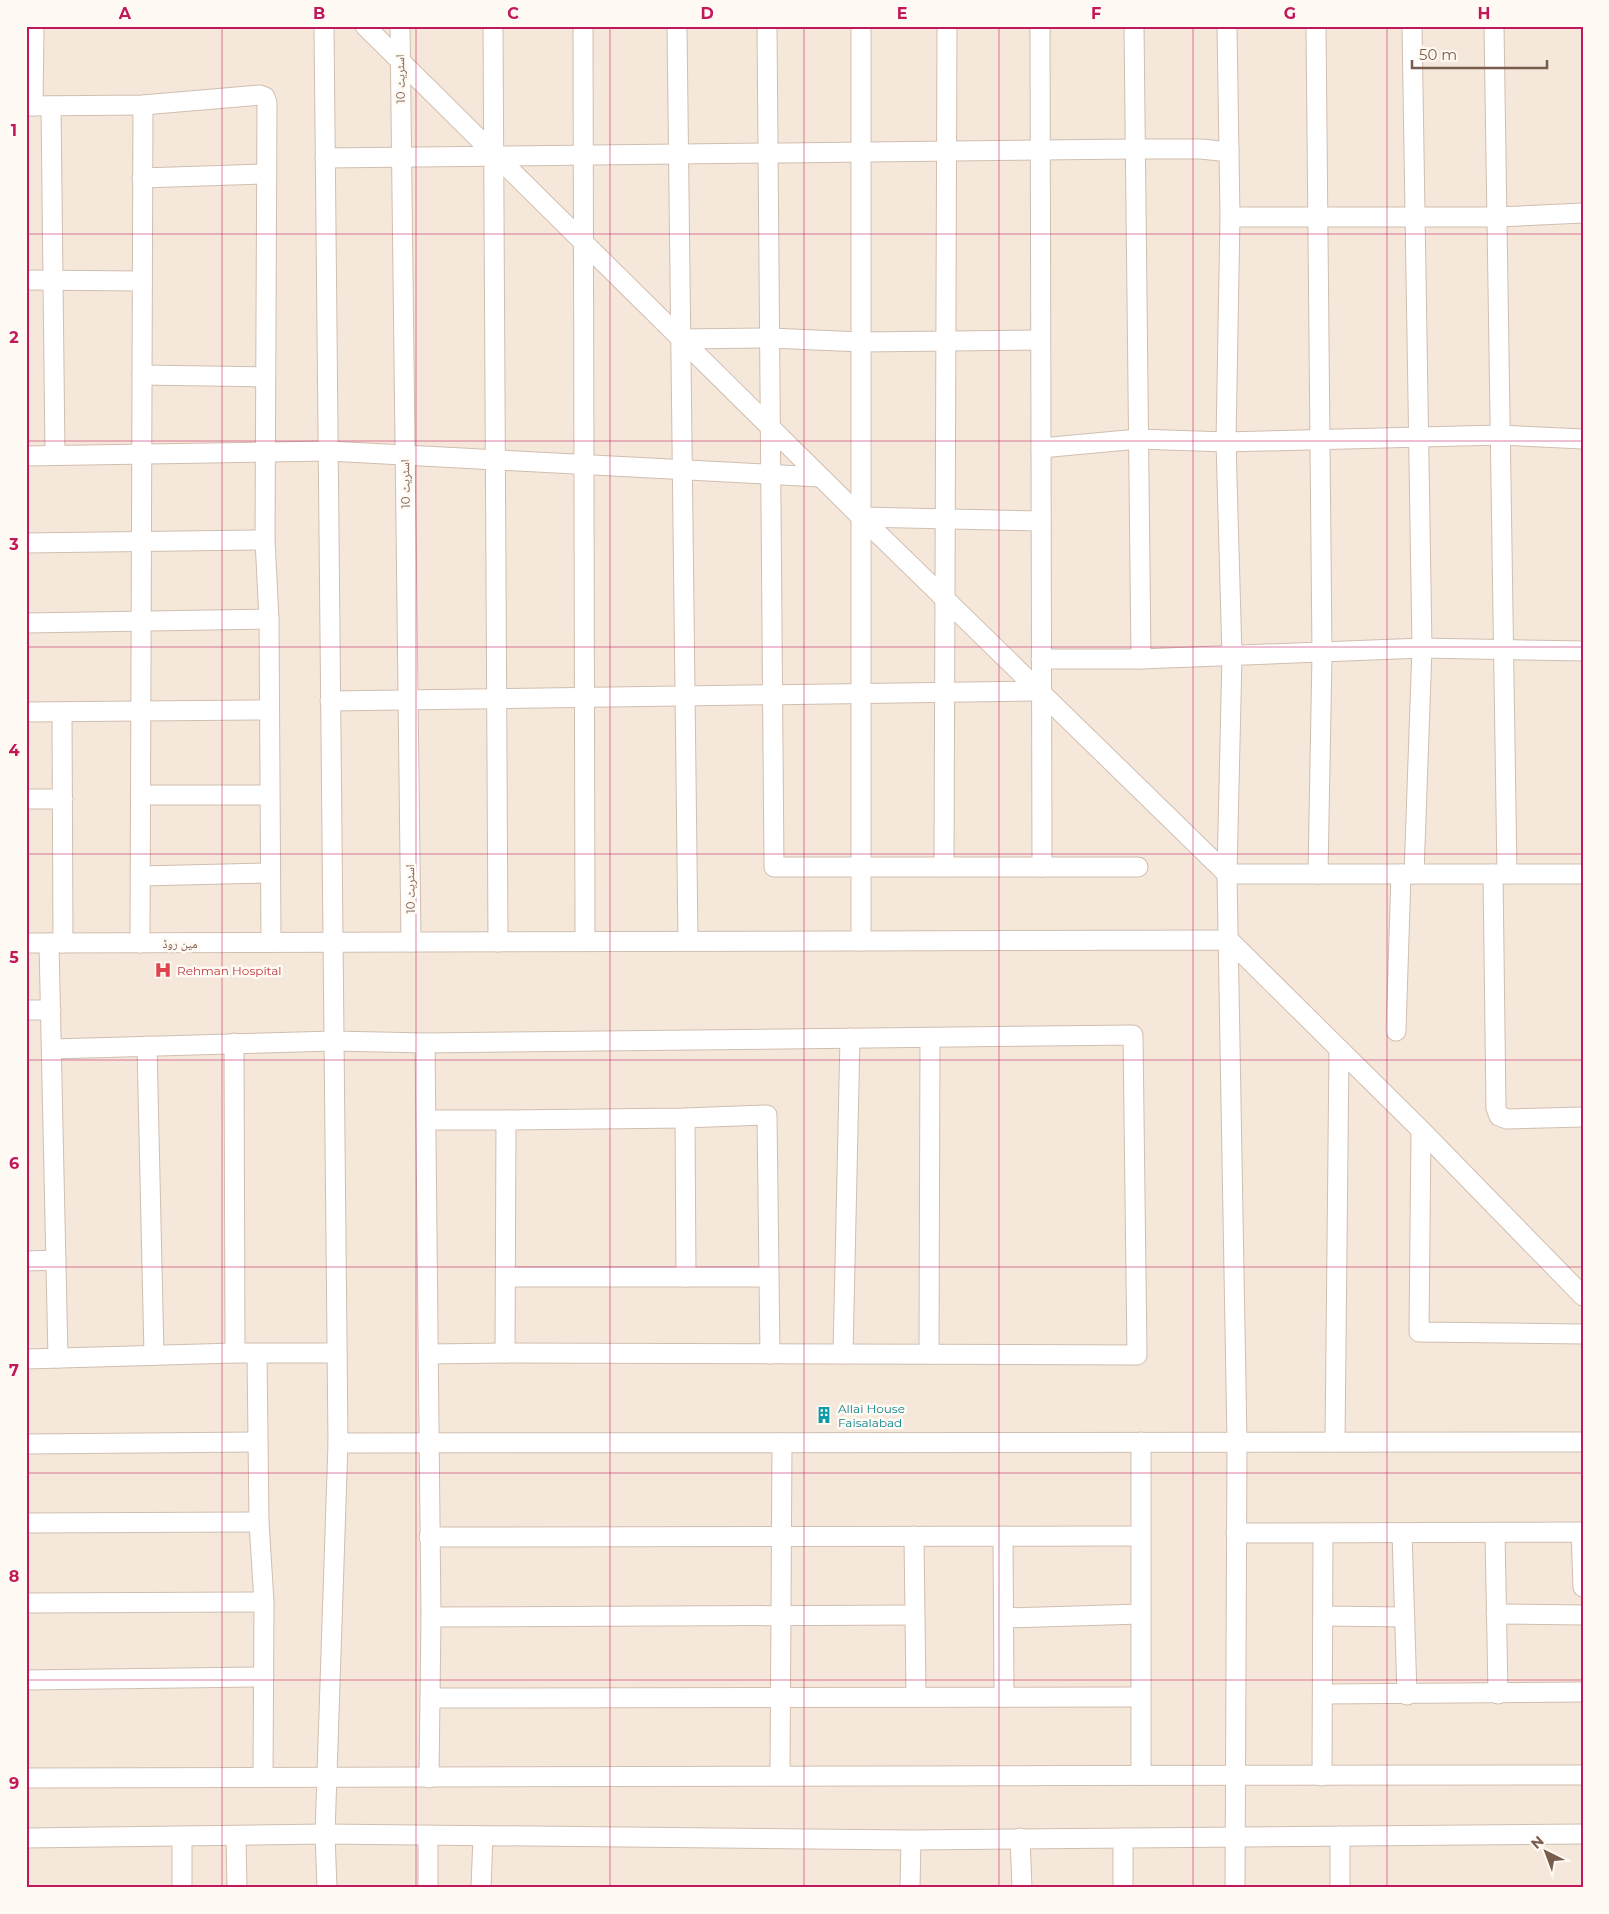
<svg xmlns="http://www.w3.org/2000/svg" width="1609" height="1914" font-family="Montserrat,'Noto Naskh Arabic',sans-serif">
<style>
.residential{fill:#f5e8da}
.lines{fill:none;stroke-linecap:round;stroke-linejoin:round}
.minor-casing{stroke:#d1beb0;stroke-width:21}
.minor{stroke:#fff;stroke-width:19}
.grid{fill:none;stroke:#c2185b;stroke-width:1;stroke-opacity:0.55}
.labels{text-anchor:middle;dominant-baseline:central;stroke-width:5;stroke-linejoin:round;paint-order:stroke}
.street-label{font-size:12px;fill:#7a5c4d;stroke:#fffaf3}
.health-label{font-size:12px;fill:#be3a42;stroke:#fffaf3;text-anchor:start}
.culture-label{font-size:12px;fill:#0d838f;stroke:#fffaf3;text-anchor:start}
.neatline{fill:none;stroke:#c2185b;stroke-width:2}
.grid-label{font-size:16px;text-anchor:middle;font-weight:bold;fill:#c2185b}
</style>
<rect width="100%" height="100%" fill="#fdf6ec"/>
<!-- residential -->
<rect class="residential" x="26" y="26" width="1557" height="1862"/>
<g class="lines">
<!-- minor casing -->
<g class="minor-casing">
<g id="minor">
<path d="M324,26L338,1443L325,1834L327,1888"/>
<path d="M365,26L861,517L1227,874H1583"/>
<path d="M400,26L411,942"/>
<path d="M493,26L498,942"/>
<path d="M583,26L585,941"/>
<path d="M677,26L688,941"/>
<path d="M767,26L774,867H1138"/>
<path d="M1040,26L1042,867"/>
<path d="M1134,26L1141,659"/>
<path d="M1227,26L1230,217L1226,442L1232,656L1227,874L1237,1442L1235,1888"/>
<path d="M1316,26L1322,654L1318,874"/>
<path d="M1412,26L1422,648L1414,874"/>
<path d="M1494,26L1507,874"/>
<path d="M26,106L143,105L260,95L265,97L267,103L265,540L269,619L271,942"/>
<path d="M33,106L34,26"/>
<path d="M51,106L55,455"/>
<path d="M325,158L1134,149H1201L1229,152"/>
<path d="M142,178L265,174"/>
<path d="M1230,217H1497L1583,213"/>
<path d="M26,280L142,281"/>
<path d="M681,339L770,338L861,342L1040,340"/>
<path d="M142,375L265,377"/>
<path d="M1041,448L1138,439L1226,442L1500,435L1583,439"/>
<path d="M26,456L328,451L820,477"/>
<path d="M861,517L1041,521"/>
<path d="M26,543L265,540"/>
<path d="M26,623L269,619"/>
<path d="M1041,659H1141L1422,648L1583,651"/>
<path d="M330,701L1038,691"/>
<path d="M26,712L269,710"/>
<path d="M62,712L63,943"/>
<path d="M141,795H268"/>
<path d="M26,799H63"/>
<path d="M944,867L947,26"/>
<path d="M1493,874L1496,1108L1499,1116L1507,1119L1583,1117"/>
<path d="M141,876L270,873"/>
<path d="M861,941V26"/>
<path d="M26,943L1229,940L1421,1130L1583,1296"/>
<path d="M49,943L58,1358"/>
<path d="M140,943L143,105"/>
<path d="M26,1010H51"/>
<path d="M1396,1031L1401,874"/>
<path d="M234,1043L235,1353"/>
<path d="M425,1043L431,1617L429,1778"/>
<path d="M147,1046L154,1355"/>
<path d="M53,1049L334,1041L425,1043L1133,1035L1137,1355L505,1353L430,1354"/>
<path d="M685,1118L686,1277"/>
<path d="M426,1120H506"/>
<path d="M1421,1130L1419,1332L1583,1334"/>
<path d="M26,1261L56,1260"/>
<path d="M506,1277H769"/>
<path d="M505,1353L506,1120L685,1118L767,1115L770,1354"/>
<path d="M257,1354L259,1522L264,1602L263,1777"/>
<path d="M843,1354L850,1038"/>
<path d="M929,1354L930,1038"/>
<path d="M26,1359L235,1353H337"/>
<path d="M1335,1442L1339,1049"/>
<path d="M338,1443L1583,1442"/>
<path d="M26,1444L258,1442"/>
<path d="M26,1523L259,1522"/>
<path d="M1236,1533L1581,1532L1583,1587"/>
<path d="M1402,1533L1407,1695"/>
<path d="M1495,1533L1498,1694"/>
<path d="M914,1536L916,1697"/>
<path d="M1003,1536L1004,1697"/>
<path d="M429,1537L1141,1536"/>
<path d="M26,1603L264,1602"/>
<path d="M1496,1614L1583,1615"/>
<path d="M1323,1616L1405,1617"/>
<path d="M431,1617L914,1615"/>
<path d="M1004,1618L1141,1614"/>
<path d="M26,1680L264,1677"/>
<path d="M1323,1694L1583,1692"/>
<path d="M430,1698L1141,1697"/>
<path d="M780,1774L782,1443"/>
<path d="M1141,1775V1442"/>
<path d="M1322,1776L1323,1533"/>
<path d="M26,1778C545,1775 1064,1776 1583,1775"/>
<path d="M236,1837L237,1888"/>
<path d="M26,1838L325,1834L911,1840L1583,1834"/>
<path d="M1020,1838L1022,1888"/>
<path d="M1123,1838V1888"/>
<path d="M182,1888V1837"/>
<path d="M428,1888V1836"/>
<path d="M481,1888L483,1836"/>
<path d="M910,1888L911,1840"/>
<path d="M1340,1888V1836"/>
</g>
</g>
<!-- minor -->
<use href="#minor" class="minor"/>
</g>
<!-- grid -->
<path class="grid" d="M222,26V1888M416,26V1888M610,26V1888M804,26V1888M999,26V1888M1193,26V1888M1387,26V1888M26,234H1583M26,441H1583M26,647H1583M26,854H1583M26,1060H1583M26,1267H1583M26,1473H1583M26,1680H1583"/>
<!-- icons -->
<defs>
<g id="hospital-bare" transform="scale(1.35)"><path d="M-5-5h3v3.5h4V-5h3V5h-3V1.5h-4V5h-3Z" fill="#e0444e" stroke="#fffaf3" stroke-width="2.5" paint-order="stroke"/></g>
<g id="building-bare" transform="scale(1.35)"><path d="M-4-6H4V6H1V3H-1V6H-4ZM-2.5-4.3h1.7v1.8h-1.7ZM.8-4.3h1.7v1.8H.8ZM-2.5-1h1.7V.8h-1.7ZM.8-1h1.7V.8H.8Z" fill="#0f9aa8" stroke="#fffaf3" stroke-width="2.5" paint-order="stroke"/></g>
</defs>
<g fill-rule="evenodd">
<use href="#hospital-bare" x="163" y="970"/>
<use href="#building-bare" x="824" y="1415"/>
</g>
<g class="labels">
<!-- street labels -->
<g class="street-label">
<text transform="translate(400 79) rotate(-91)">اسٹریٹ 10</text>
<text transform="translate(405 484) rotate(-91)">اسٹریٹ 10</text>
<text transform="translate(410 889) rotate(-91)">اسٹریٹ 10</text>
<text x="180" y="943">مین روڈ</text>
</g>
<!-- health labels -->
<g class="health-label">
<text x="177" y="970">Rehman Hospital</text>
</g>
<!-- culture labels -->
<g class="culture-label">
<text x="838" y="1408">Allai House<tspan x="838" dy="14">Faisalabad</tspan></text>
</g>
</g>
<!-- border -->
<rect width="1609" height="1914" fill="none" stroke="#fffaf3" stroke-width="55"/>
<!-- north arrow -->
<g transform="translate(1546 1852) rotate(318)" stroke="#fffaf3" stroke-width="4" paint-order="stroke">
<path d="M0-4L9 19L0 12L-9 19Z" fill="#7a5c4d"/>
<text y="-8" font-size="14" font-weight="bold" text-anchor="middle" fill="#7a5c4d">N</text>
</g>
<!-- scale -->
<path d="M1412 60v8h135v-8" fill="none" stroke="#7a5c4d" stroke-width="2.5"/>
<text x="1419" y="60" font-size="15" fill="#7a5c4d" stroke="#fffaf3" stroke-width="4" paint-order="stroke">50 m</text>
<rect x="28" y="28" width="1554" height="1858" class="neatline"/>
<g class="grid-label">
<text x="125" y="19">A</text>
<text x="319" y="19">B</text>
<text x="513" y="19">C</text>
<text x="707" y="19">D</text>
<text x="902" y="19">E</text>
<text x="1096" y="19">F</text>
<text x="1290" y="19">G</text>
<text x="1484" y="19">H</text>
<text x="14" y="136">1</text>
<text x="14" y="343">2</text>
<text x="14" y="550">3</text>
<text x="14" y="756">4</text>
<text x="14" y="963">5</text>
<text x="14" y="1169">6</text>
<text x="14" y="1376">7</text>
<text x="14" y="1582">8</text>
<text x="14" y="1789">9</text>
</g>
</svg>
